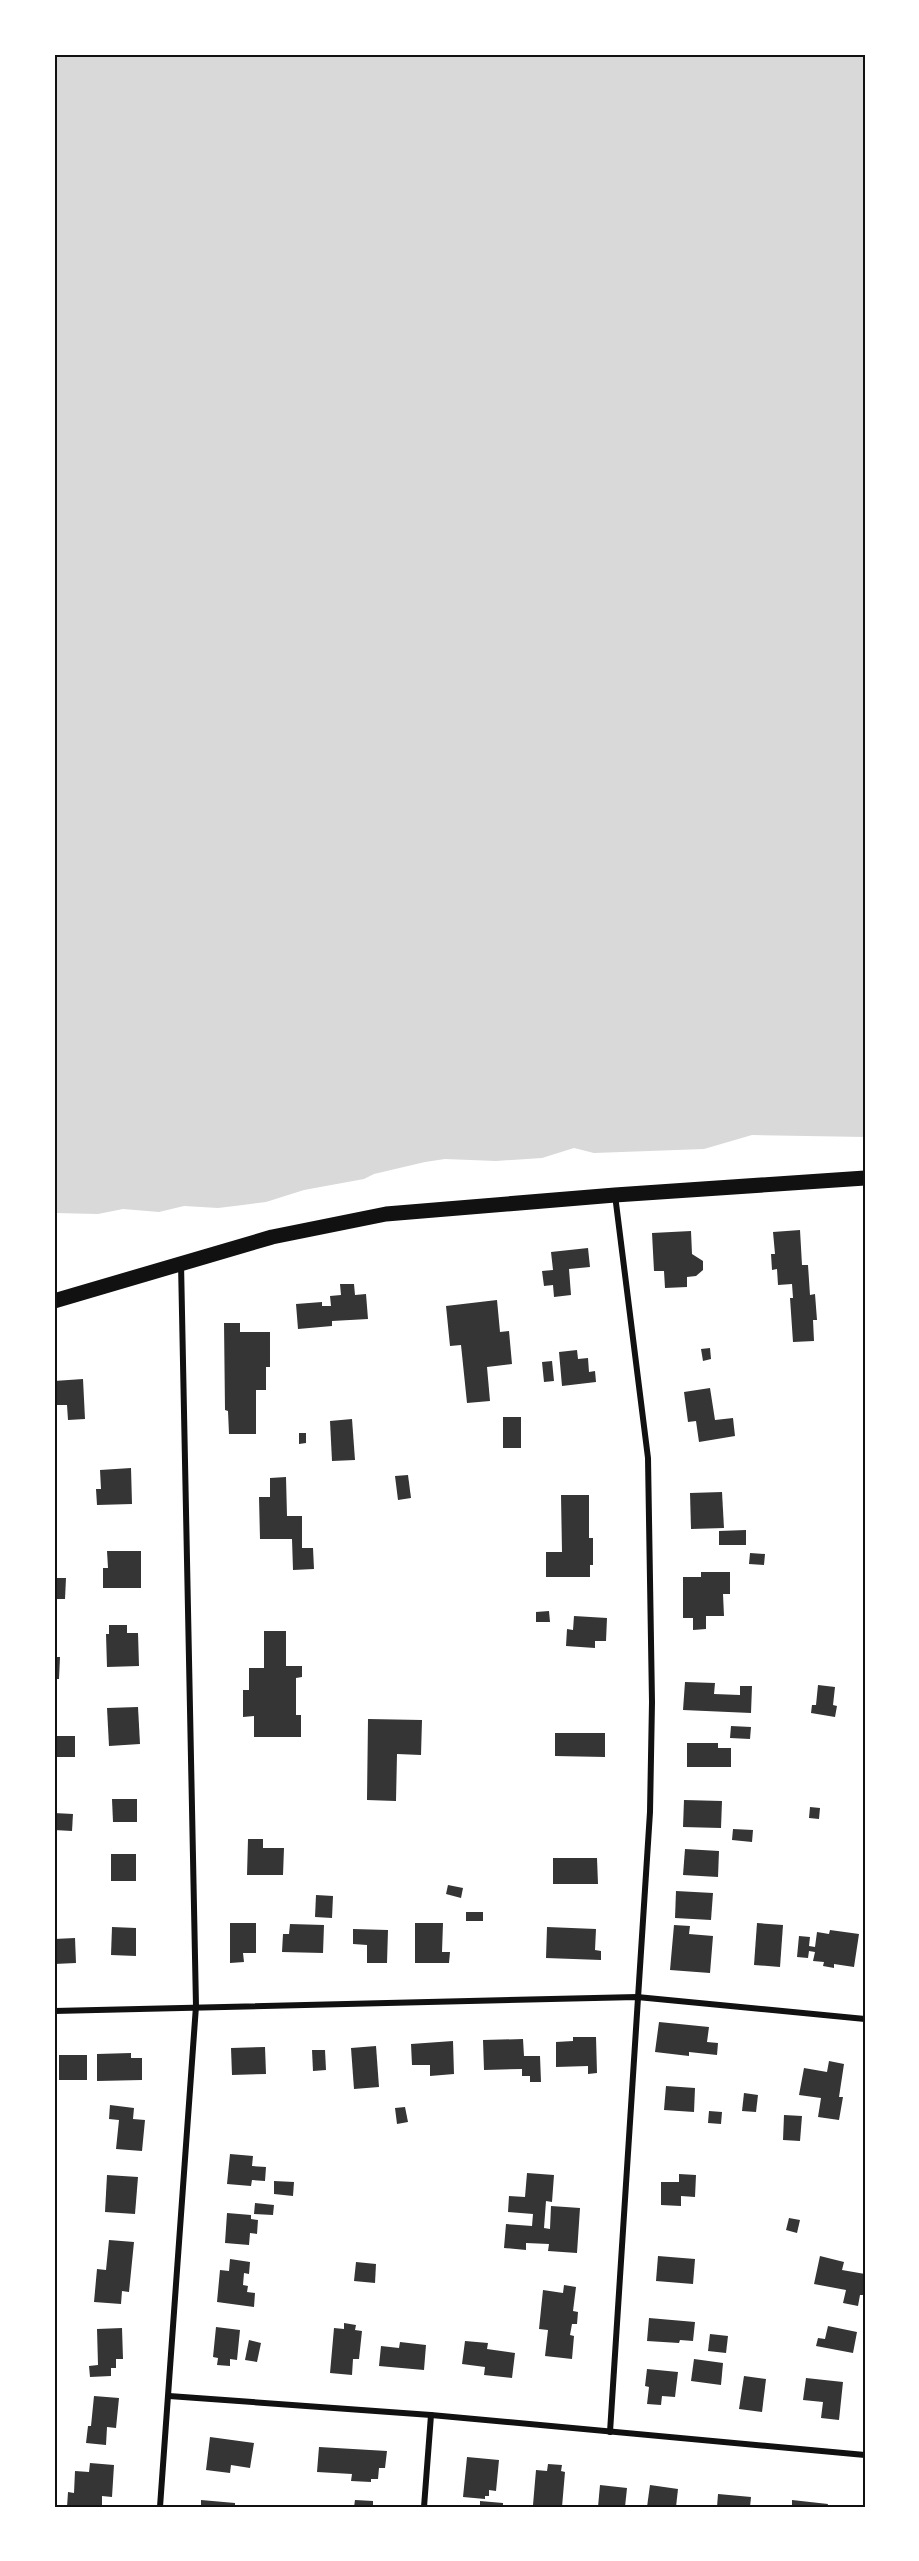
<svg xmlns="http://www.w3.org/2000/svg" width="919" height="2561" font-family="Lato,sans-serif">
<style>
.water{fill:#d9d9d9}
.building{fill:#353535}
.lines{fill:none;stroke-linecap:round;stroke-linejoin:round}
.minor{stroke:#111;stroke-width:6}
.primary{stroke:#111;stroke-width:15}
.neatline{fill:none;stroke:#111;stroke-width:2}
</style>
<rect width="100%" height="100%" fill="#fff"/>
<!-- water -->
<path class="water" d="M54,54H865V1137L752,1135L704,1149L594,1153L574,1148L542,1158L496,1161L445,1159L425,1162L374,1174L364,1179L304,1190L266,1202L243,1205L218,1208L184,1206L159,1212L123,1209L98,1214L54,1213Z"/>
<!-- building -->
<g class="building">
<path d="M800,1230L802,1265H808L810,1295L815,1294L817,1320H813L814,1341L793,1342L790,1298H793L792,1284L778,1285L777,1269L772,1270L771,1254H775L773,1232Z"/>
<path d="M691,1231L692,1254L703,1261V1270L696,1276L687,1277V1287L665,1288L664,1271H654L652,1233Z"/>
<path d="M588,1248L590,1267L569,1269L571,1295L554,1297L553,1285L544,1286L542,1271L553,1270L551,1252Z"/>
<path d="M340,1284H354L355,1295L366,1294L368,1319L332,1321V1326L298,1329L296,1304L322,1302V1306H331L330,1296L341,1295Z"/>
<path d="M497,1300L500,1332L509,1331L512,1364L487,1367L490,1401L467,1403L461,1345L450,1346L446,1306Z"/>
<path d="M224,1323H240V1332H270V1367H266V1390H256V1434H229L228,1411L225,1410Z"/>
<path d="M710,1348L711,1359L703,1361L701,1349Z"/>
<path d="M577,1350L578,1359L588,1358L589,1372L595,1371L596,1382L562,1386L559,1352Z"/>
<path d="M552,1361L554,1381L544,1382L542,1362Z"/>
<path d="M83,1379L85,1419L68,1420L67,1405H54V1381Z"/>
<path d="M710,1388L715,1420L733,1418L735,1436L699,1442L696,1421L688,1422L684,1392Z"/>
<rect x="503" y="1417" width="18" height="31"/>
<path d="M352,1419L355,1460L332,1461L330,1421Z"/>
<path d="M299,1433H306V1443L299,1444Z"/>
<path d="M131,1468L132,1504L97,1505L96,1489H101L100,1470Z"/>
<path d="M408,1475L411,1498L398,1500L395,1476Z"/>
<path d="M286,1477L287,1516H302V1548H313L314,1569L293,1570L292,1539H260L259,1497H270V1478Z"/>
<path d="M722,1492L724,1528L691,1529L690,1493Z"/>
<path d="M561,1495H589V1538H593V1565H590V1577H546V1552H562Z"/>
<path d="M746,1530V1545H719V1531Z"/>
<path d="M107,1551H141V1588H103V1568H108Z"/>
<path d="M750,1553L765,1554L764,1565L749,1564Z"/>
<path d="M701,1572H730V1594H723L724,1616H706V1629L693,1630V1618H683V1577H701Z"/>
<path d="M54,1578H66L65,1599H54Z"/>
<path d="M549,1611L550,1622H536V1612Z"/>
<path d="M574,1616L607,1618L606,1641H595V1648L566,1646L567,1629L573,1630Z"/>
<path d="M109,1625H127V1633H138L139,1666L107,1667L106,1634H109Z"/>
<path d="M264,1631H286V1666H302V1677L296,1678V1715H301V1737H254V1716L243,1717V1690H249V1668H264Z"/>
<path d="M54,1657H60L59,1679H54Z"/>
<path d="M685,1682L715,1683L714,1694L740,1695V1686H752L751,1713L683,1710Z"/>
<path d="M818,1685L835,1687L833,1705L837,1706L835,1717L811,1713L812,1705H816Z"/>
<path d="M138,1707L140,1744L109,1746L107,1708Z"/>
<path d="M368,1719L422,1720L421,1755L397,1754L396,1801L367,1800Z"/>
<path d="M731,1726L751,1727L750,1739L730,1738Z"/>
<path d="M555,1733H605V1757L555,1756Z"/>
<rect x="54" y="1736" width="21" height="21"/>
<path d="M687,1743H718V1748H731V1767H687Z"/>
<path d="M112,1799H137V1822H113Z"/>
<path d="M684,1800L722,1801L721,1828L683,1827Z"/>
<path d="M810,1807L820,1808L819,1819L809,1818Z"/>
<path d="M54,1813L73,1814L72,1831L54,1830Z"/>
<path d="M733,1829L753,1830L752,1842L732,1840Z"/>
<path d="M248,1839H263V1848H284L283,1875H247Z"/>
<path d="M685,1849L719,1851L718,1877L683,1875Z"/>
<rect x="111" y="1854" width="25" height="27"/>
<path d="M553,1858H597L598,1884H553Z"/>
<path d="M448,1885L463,1888L461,1898L446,1894Z"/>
<path d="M676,1891L713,1893L711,1920L675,1918Z"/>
<path d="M316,1895L333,1896L332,1918L315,1917Z"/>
<rect x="466" y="1912" width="17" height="9"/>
<path d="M230,1923H256V1953H243L244,1962L230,1963Z"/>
<path d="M415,1923H443L442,1952H450L449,1963H415Z"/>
<path d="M757,1923L783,1925L780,1967L754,1965Z"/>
<path d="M290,1924L324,1925L323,1953L282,1952L283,1934H289Z"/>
<path d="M674,1925L690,1926L689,1934L713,1936L710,1973L670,1970Z"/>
<path d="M112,1927L136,1928V1956L111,1955Z"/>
<path d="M547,1927L596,1929L595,1950L601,1951V1960L546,1958Z"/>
<path d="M353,1929L388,1930L387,1963H367V1945L353,1944Z"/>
<path d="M830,1930L859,1934L854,1967L834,1964V1968L823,1966L824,1962L813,1961L815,1952L809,1951L808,1958L797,1957L799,1936L810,1937L809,1946L815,1947L817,1932L829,1934Z"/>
<path d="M75,1938L76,1963L54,1964V1939Z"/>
<path d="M659,2022L709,2027L707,2042L718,2043L717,2055L689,2052V2056L655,2052Z"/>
<path d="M573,2037H596L597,2073L588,2074V2066L556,2067V2042L573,2041Z"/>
<path d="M523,2039L524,2056H540L541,2082H530V2076H522V2069L484,2070L483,2040Z"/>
<path d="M453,2041L454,2074L430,2076V2065H412L411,2044Z"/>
<path d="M376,2046L379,2087L354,2089L351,2048Z"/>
<path d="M265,2047L266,2074L232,2075L231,2048Z"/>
<path d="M312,2050H325L326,2070L313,2071Z"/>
<path d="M131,2053V2058H142V2080L97,2081V2054Z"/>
<rect x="59" y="2055" width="28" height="25"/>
<path d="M829,2061L844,2064L839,2097H843L839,2120L818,2117L821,2098L799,2095L804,2068L827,2072Z"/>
<path d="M666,2086L695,2088L694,2112L664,2110Z"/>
<path d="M744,2093L758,2095L756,2112L742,2111Z"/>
<path d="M110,2105L134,2108L133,2119L145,2120L142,2151L116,2149L119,2120L109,2119Z"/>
<path d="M405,2107L408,2122L397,2124L395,2108Z"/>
<path d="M709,2111L722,2112L721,2124L708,2123Z"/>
<path d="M784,2115L802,2116L800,2141L783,2140Z"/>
<path d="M230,2154L253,2156L252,2166L266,2167L265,2181L252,2180L251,2186L227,2184Z"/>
<path d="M527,2173L554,2175L552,2202L546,2201L544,2228L550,2229L551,2206L580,2208L577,2253L548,2251L549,2244L526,2243V2250L504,2248L506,2224L532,2226L533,2214L508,2212L509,2196L525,2197Z"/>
<path d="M679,2174L696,2175L695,2197L681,2196V2206L661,2205V2182H679Z"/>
<path d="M107,2175L138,2177L135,2214L105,2212Z"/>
<path d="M274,2181L294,2182L293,2196L274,2194Z"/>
<path d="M255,2203L274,2205L273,2215L254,2214Z"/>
<path d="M227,2213L251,2215V2219L258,2220L257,2234L250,2233L249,2245L225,2243Z"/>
<path d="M789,2218L800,2220L797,2233L786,2230Z"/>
<path d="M109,2240L134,2242L129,2292L122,2291L121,2304L94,2302L97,2269L106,2270Z"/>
<path d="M658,2256L695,2259L693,2284L656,2281Z"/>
<path d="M820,2256L844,2262L842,2270L865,2274L864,2295H860L858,2306L843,2303L846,2290L814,2284Z"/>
<path d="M230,2259L250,2262L249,2274L244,2273L243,2285L248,2286L247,2292L255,2293L254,2307L217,2302L220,2270L229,2271Z"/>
<path d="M356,2262L376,2264L375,2283L354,2281Z"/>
<path d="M564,2285L576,2287L573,2311L578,2312L577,2324H572L570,2335L574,2336L572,2359L545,2356L548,2330L539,2329L543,2290L563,2293Z"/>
<path d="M649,2318L695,2322L693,2341L680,2340L679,2343L647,2341Z"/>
<path d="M344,2323L356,2325L355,2330L362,2331L359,2359H353L352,2375L330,2373L334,2328L344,2329Z"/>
<path d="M828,2326L857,2332L853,2353L816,2346L818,2338L825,2339Z"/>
<path d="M216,2327L240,2330L237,2360L230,2359V2366L217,2365L218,2358L213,2357Z"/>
<path d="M122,2328L123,2359H116V2368H111V2376L90,2377L89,2366L98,2365L97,2329Z"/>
<path d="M710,2334L728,2336L726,2353L708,2351Z"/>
<path d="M249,2340L261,2343L257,2362L245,2360Z"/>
<path d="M465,2341L488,2343L487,2349L515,2353L512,2378L484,2375L485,2367L462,2364Z"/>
<path d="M400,2342L426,2345L424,2370L379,2366L381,2346L399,2348Z"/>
<path d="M694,2359L723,2363L721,2385L691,2381Z"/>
<path d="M647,2369L678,2372L675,2397L662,2396L661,2405L647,2404L649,2387L645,2386Z"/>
<path d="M744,2376L766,2379L762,2412L739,2409Z"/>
<path d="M806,2378L843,2382L839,2420L821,2418L823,2402L803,2400Z"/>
<path d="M94,2396L119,2398L116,2428L107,2427L106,2445L86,2443L88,2426H91Z"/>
<path d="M210,2437L254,2443L250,2468L231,2465L230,2473L206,2470Z"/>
<path d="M319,2447L387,2451L385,2468H379L378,2479H371V2482L351,2481L352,2474L317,2472Z"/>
<path d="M467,2457L499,2460L496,2491L489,2490V2496H485V2499L463,2497Z"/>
<path d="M90,2463L114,2465L112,2497L102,2496V2507H67L68,2492L74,2493L75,2471L89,2472Z"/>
<path d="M548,2464L562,2465L561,2471L565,2472L562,2507L533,2505L536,2470L547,2471Z"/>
<path d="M600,2485L627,2488L625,2507H598Z"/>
<path d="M650,2485L678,2489L676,2507H647Z"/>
<path d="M718,2494L751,2497L750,2507H717Z"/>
<path d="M201,2500L235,2503V2507H201Z"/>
<path d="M355,2500L373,2501V2507H354Z"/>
<path d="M792,2500L828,2504L827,2507H792Z"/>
<path d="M480,2501L503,2503V2507H480Z"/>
</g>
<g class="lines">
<!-- minor -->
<g class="minor">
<path d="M54,2011L637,1997L865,2019"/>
<path d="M169,2396L431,2415L865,2455"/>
<path d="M610,2432L650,1812L652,1702L648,1458L615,1195"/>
<path d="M160,2507L196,2006L181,1263"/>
<path d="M424,2507L431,2415"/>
</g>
<!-- primary -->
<path class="primary" d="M54,1301L272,1237L386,1214L615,1195L865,1178"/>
</g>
<!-- border -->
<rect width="919" height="2561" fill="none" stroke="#ffffff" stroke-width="111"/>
<rect x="56" y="56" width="808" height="2450" class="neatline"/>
</svg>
